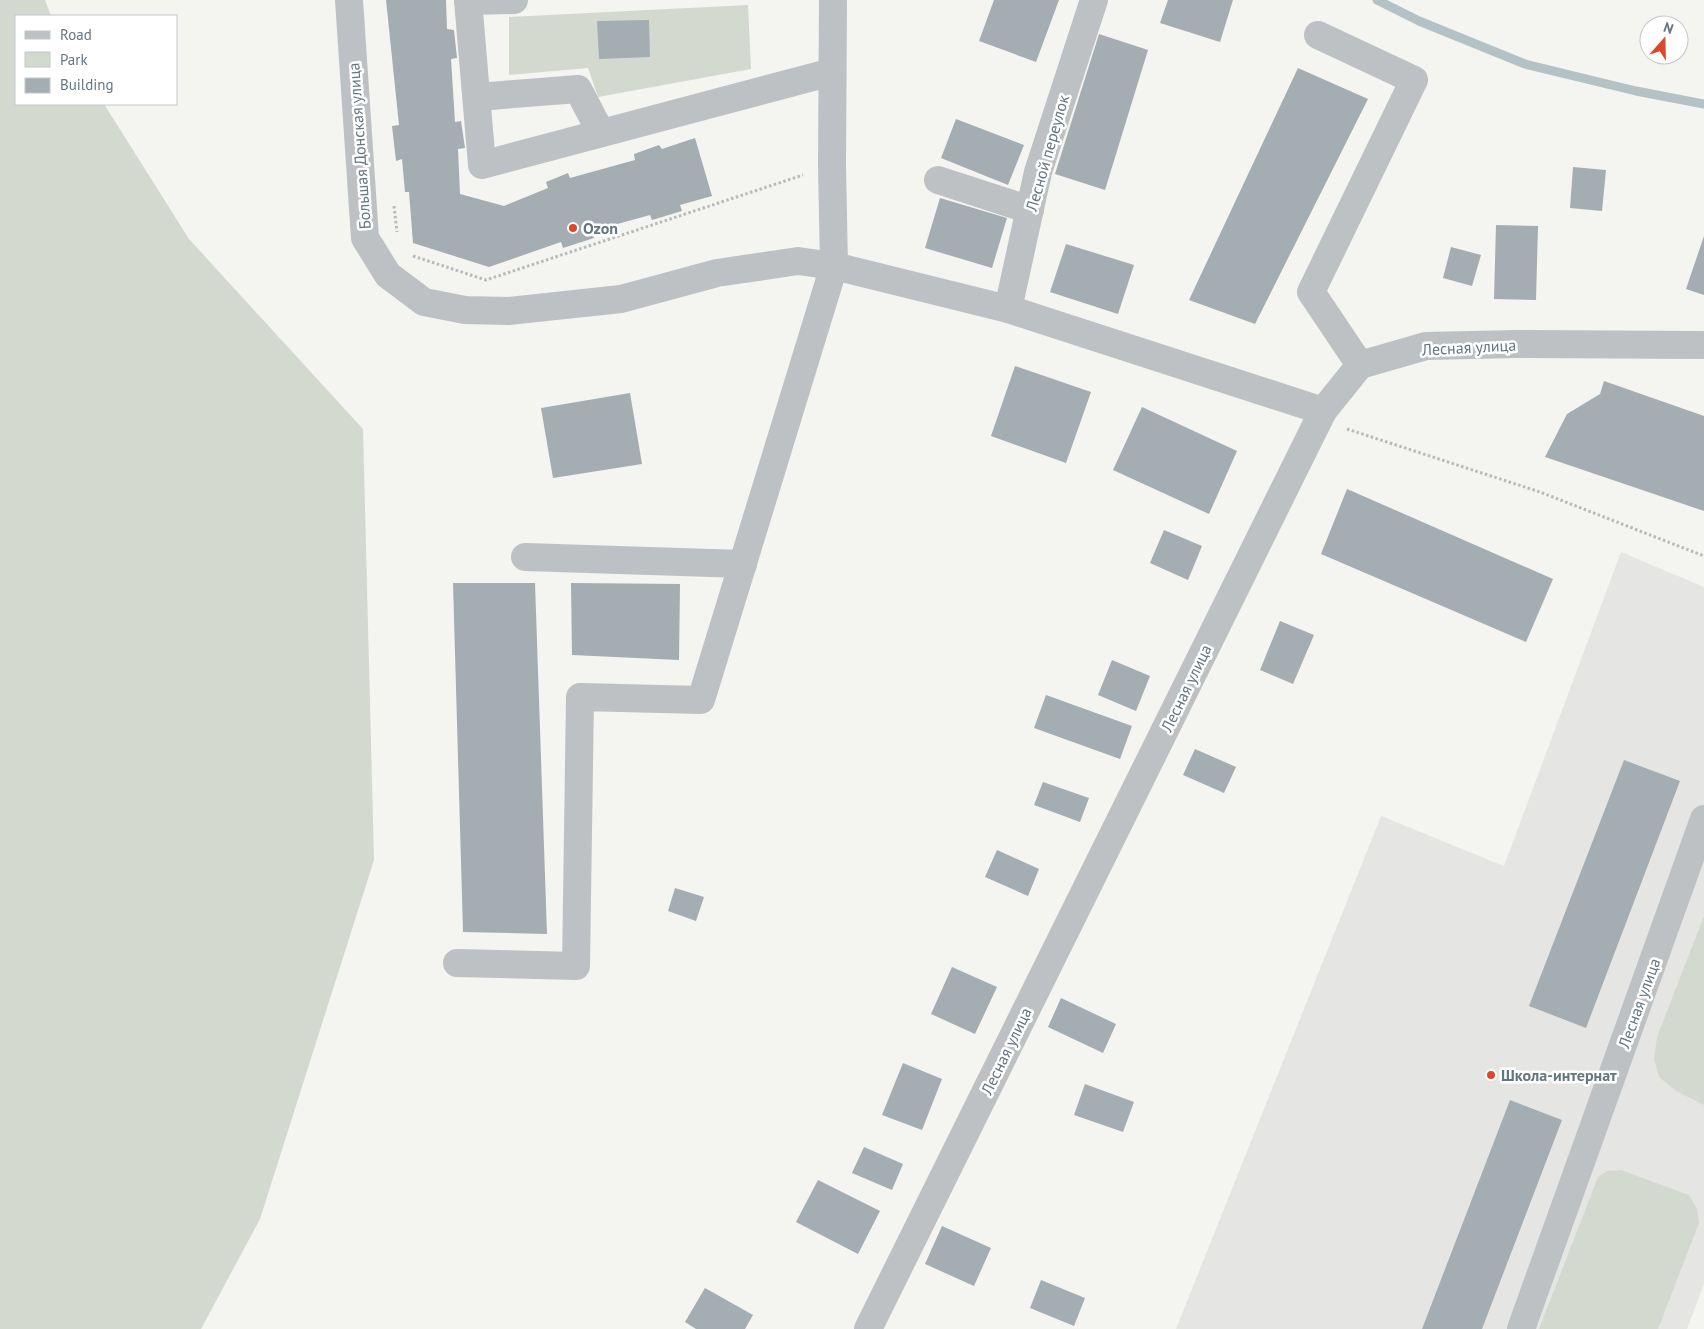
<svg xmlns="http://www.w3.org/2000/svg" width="1704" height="1329" font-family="'PT Sans',sans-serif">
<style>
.built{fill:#e5e6e4}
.green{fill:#d4d9d0}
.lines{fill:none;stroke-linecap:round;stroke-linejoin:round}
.stream{stroke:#b4c1c5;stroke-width:9}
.building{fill:#a4adb2}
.path{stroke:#b7babc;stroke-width:3;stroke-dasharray:2.5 2.5;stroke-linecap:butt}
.minor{stroke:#bdc1c4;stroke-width:28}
.poi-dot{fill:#dc4829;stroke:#fff;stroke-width:2}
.labels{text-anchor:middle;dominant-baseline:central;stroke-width:5;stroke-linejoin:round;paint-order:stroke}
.street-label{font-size:16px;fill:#647681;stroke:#fff}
.poi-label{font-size:16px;font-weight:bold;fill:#647681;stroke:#fff;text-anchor:start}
</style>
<rect width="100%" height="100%" fill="#f4f4f0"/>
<!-- built -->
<path class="built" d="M1621,552L1704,587V1284L1687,1329H1176L1381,816L1504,866Z"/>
<!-- green -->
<g class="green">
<path d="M0,0H45L51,16H16V104H104L189,239L363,429L374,860L260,1219L201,1329H0Z"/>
<path d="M748,5L751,69L598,97L588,68L509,75V17Z"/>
<path d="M1704,916V1105L1676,1091L1659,1077L1654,1059L1657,1037Z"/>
<path d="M1621,1170L1689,1195L1697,1209L1699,1223L1658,1329H1539L1598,1177L1607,1171Z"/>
</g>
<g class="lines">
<!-- stream -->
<path class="stream" d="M1377,0L1419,21L1525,64L1636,91L1704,104"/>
</g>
<!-- building -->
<g class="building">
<path d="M386,0H446L447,29L454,30L457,58L451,59L455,122L461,121L465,148L458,149L460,194L504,206L548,188L546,182L568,173L570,178L635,160L634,154L659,145L662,149L695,138L712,196L680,205L682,211L652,220L650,215L592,231L594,238L563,248L561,242L489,267L413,243L409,192H405L402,159L396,161L392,126L399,125Z"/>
<path d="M994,0H1059L1036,62L979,41Z"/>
<path d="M1168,0H1233L1220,42L1160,23Z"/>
<path d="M649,20L650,57L599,59L597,21Z"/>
<path d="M1099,34L1148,50L1105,190L1055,174Z"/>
<path d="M1298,68L1368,99L1255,324L1189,300Z"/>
<path d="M956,119L1024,145L1008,185L941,158Z"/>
<path d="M1573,167L1606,170L1602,211L1570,208Z"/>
<path d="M940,198L1007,218L992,268L925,248Z"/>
<path d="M1496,225L1538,226L1536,300L1494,299Z"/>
<path d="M1704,236V295L1686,289Z"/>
<path d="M1066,244L1134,265L1118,314L1050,292Z"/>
<path d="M1451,247L1481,255L1472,286L1443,278Z"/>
<path d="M1015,366L1091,392L1066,463L991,436Z"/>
<path d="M1604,381L1704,416V511L1545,457L1567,414L1600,394Z"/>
<path d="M630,393L642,464L553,478L541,408Z"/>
<path d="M1142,407L1237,451L1209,514L1113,470Z"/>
<path d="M1347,489L1553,579L1526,642L1321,554Z"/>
<path d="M1164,530L1202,546L1188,580L1150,563Z"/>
<path d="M453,583H535L547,934L463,932Z"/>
<path d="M571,583L680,584L679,660L572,655Z"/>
<path d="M1280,621L1314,635L1293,684L1260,670Z"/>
<path d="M1112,660L1150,676L1136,711L1098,695Z"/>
<path d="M1046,695L1132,726L1120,759L1034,728Z"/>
<path d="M1195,749L1236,767L1224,793L1183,775Z"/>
<path d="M1624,760L1680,781L1586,1028L1529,1006Z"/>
<path d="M1043,782L1089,798L1080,822L1034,805Z"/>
<path d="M997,850L1039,869L1028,896L985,877Z"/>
<path d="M675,888L704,897L696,921L668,911Z"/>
<path d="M952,967L997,987L975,1034L931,1014Z"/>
<path d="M1061,998L1116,1024L1103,1053L1048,1027Z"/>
<path d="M903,1063L942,1079L922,1130L882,1115Z"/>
<path d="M1085,1084L1134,1102L1123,1132L1074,1115Z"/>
<path d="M1510,1100L1562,1120L1482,1329H1422Z"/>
<path d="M864,1147L903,1164L892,1190L852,1173Z"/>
<path d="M818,1180L880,1211L858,1254L796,1222Z"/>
<path d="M942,1226L991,1248L974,1286L925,1264Z"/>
<path d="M1041,1280L1085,1298L1074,1326L1030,1308Z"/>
<path d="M705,1288L753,1315L745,1329H696L685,1322Z"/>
</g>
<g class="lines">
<!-- path -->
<g class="path">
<path d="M394,206L397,232"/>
<path d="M413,256L486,280L803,175"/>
<path d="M1347,429L1540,492L1704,556"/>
</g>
<!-- minor -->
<g class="minor">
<path d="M349,0L365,238L388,275L424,302L465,310L508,311L621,299L717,273L798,261L834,266L1008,309L1323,411"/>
<path d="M468,0L482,165L832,72"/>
<path d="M468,1L514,0"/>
<path d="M1318,35L1414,80L1311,292L1360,365"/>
<path d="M477,97L578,89L601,133"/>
<path d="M938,180L1030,210"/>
<path d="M1008,309L1038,172L1094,0"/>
<path d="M525,557L743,564"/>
<path d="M457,963L576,966L580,697L701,700L834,266L832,166L833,0"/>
<path d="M868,1329L1323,411L1360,365L1426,346L1517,344L1704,345"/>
<path d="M1521,1329L1704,819"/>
</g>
</g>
<!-- markers -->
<g class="poi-dot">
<circle cx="573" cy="228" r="5"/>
<circle cx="1491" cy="1075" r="5"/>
</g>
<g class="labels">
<!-- street labels -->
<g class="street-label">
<text transform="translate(359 146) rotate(-94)">Большая Донская улица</text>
<text transform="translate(1047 153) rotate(-74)">Лесной переулок</text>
<text transform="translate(1469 347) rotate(-3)">Лесная улица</text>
<text transform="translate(1186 688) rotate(-64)">Лесная улица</text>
<text transform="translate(1639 1003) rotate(-70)">Лесная улица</text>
<text transform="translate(1006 1051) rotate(-64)">Лесная улица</text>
</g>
<!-- poi labels -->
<g class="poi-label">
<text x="583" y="228">Ozon</text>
<text x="1501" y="1075">Школа-интернат</text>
</g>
</g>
<!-- legend -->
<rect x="15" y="15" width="162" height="90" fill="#ffffff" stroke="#c1c8cd"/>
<rect x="25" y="31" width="25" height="8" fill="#bdc1c4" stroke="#c1c8cd"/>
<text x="60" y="40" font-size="15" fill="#647681">Road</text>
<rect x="25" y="52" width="25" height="15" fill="#d4d9d0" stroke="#c1c8cd"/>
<text x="60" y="65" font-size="15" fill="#647681">Park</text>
<rect x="25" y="78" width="25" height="15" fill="#a4adb2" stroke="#c1c8cd"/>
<text x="60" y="90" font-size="15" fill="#647681">Building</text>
<!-- north arrow -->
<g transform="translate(1664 40) rotate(20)"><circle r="24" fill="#ffffff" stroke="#c1c8cd"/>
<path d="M0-4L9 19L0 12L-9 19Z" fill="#dc4829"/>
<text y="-8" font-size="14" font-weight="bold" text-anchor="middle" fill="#647681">N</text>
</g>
</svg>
